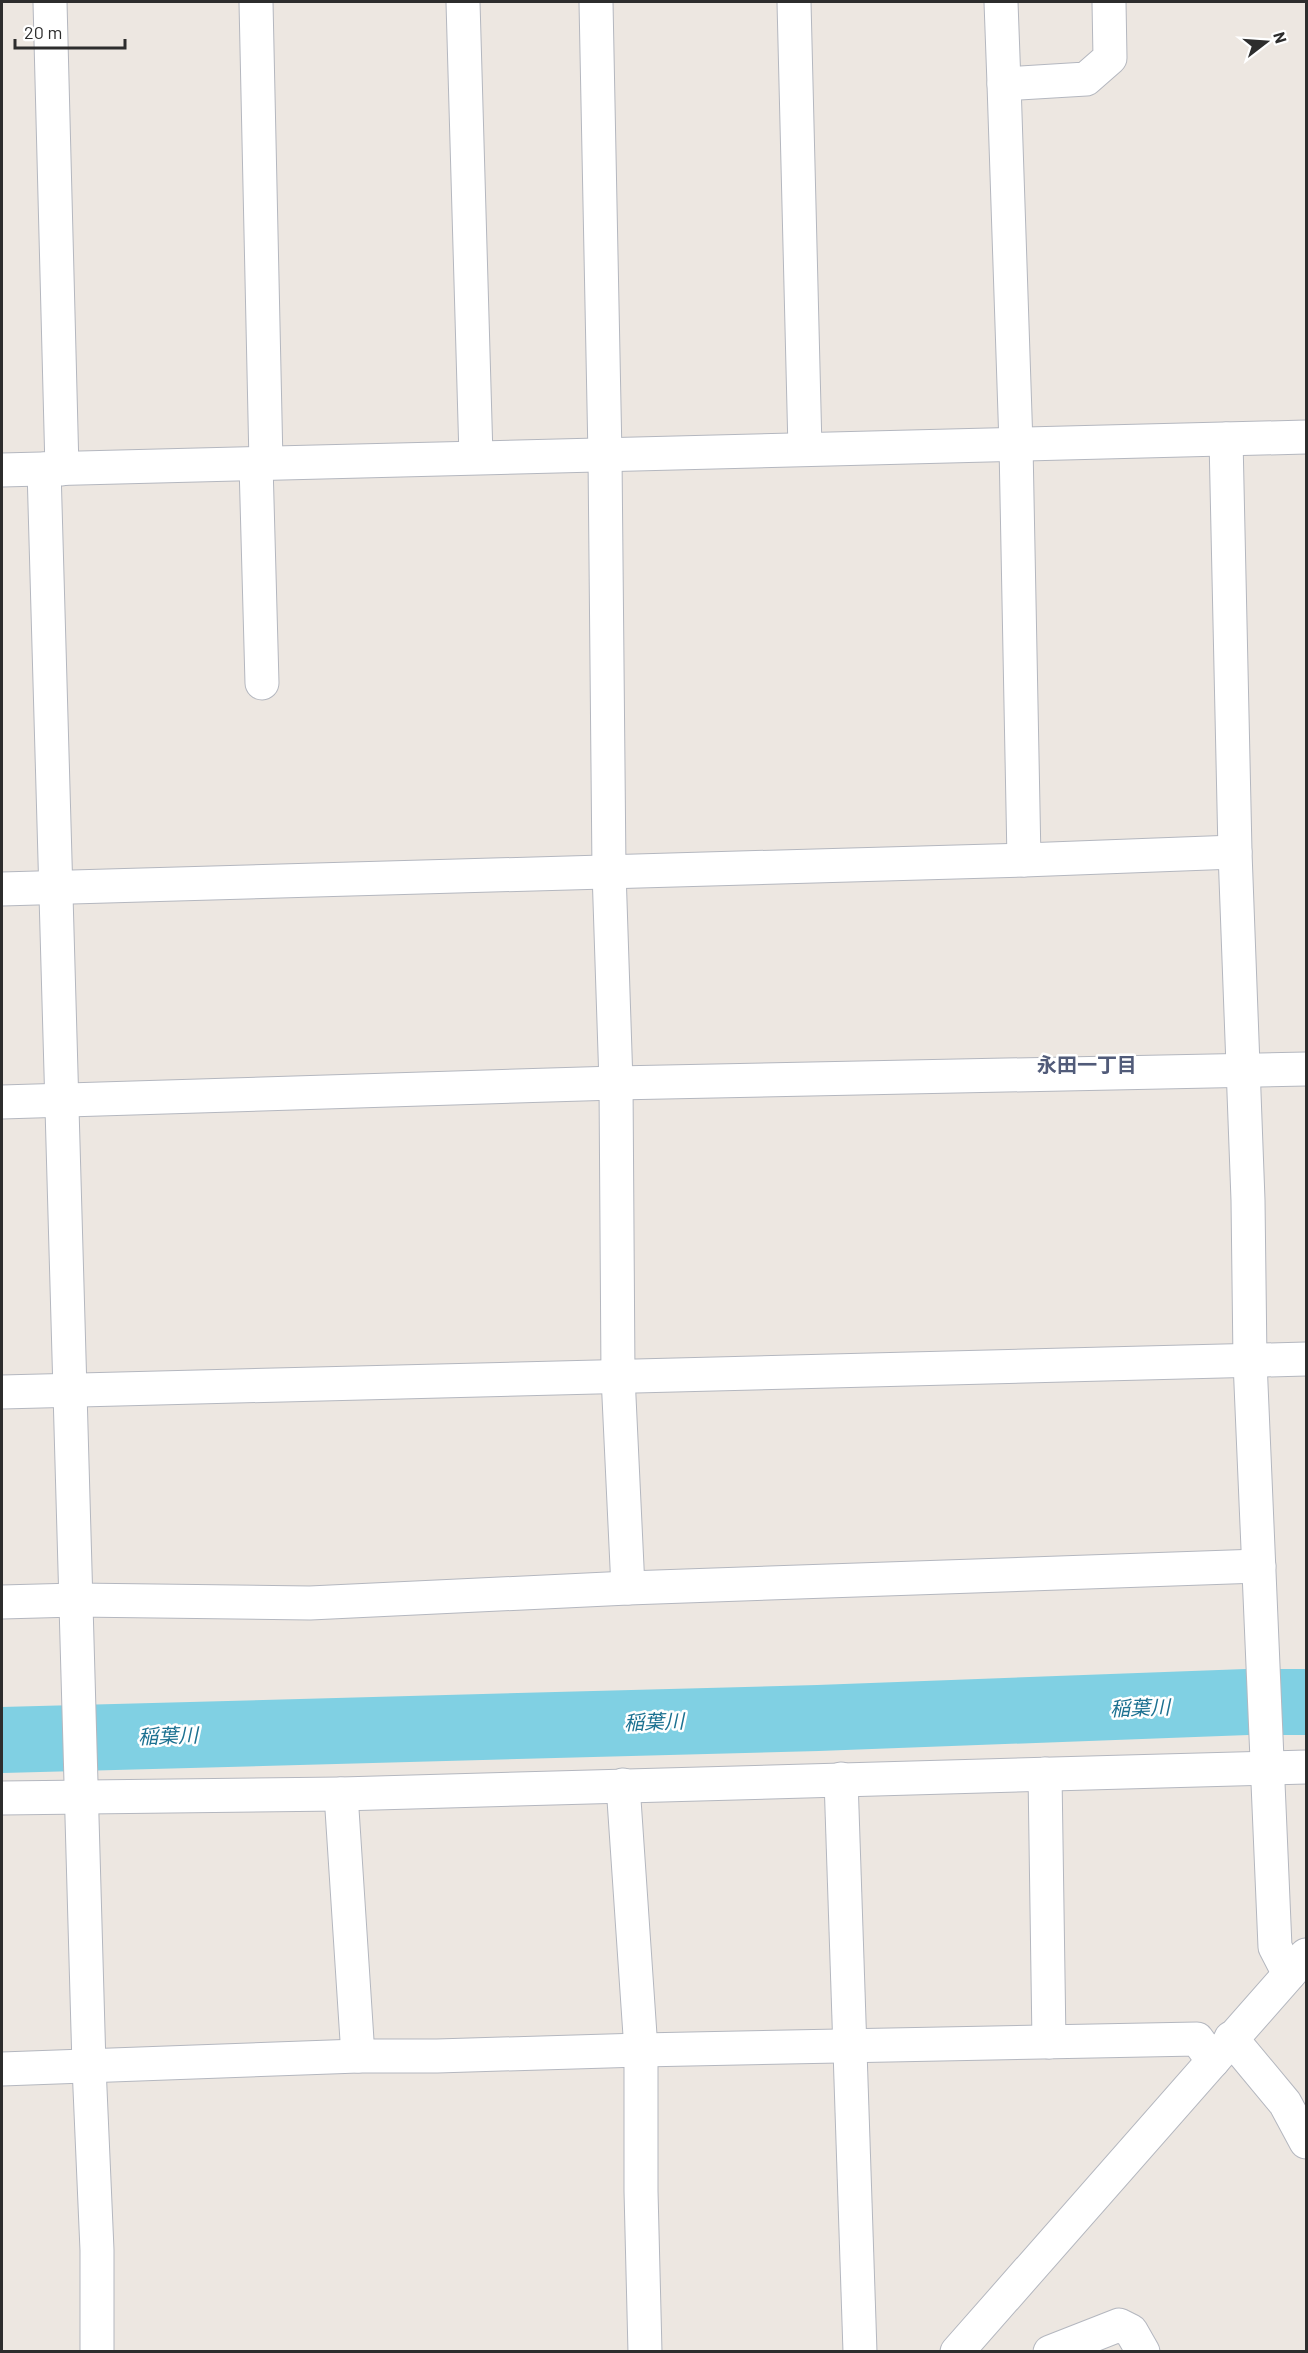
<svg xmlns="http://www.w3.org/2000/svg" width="1308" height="2353" font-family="Barlow,'Noto Sans JP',sans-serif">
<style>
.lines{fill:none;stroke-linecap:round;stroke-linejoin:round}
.river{stroke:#80d0e3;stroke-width:66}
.minor-casing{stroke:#b4b7bf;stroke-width:35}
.minor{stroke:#fff;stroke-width:33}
.labels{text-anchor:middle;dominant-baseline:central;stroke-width:5;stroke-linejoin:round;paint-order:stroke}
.neighbourhood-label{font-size:20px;font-weight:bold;fill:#515b79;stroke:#fff}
.water-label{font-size:20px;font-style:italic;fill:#1c7191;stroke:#fff}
</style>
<rect width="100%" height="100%" fill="#ede7e1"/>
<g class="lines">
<!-- river -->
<path class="river" d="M2,1740L818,1718L1247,1702H1306"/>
<!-- minor casing -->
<g class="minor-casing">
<g id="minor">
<path d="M50,2L62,469"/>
<path d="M256,2L266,463"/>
<path d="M463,2L476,457"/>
<path d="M596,2L605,456L609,871L616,1083L618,1376L628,1588"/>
<path d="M794,2L805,449"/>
<path d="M1001,2L1004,84"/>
<path d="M1226,439L1235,852L1248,1200L1250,1361L1275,1947L1289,1974"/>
<path d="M256,464L262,683"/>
<path d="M44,469L89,2066L97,2250V2352"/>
<path d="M2,470L1306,437"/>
<path d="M1024,860L1016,445L1004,84L1086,79L1110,58L1109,2"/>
<path d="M2,889L1024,860L1235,852"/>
<path d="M2,1102L616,1083L1306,1069"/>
<path d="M2,1392L1306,1359"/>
<path d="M2,1602L76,1600L310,1603L628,1588L1259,1566"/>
<path d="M1045,1774L1049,2042"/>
<path d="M841,1779L860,2352"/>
<path d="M623,1785L641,2050V2191L645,2352"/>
<path d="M341,1794L358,2056"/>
<path d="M2,1798L341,1794L1306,1767"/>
<path d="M1231,2038L1285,2103L1306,2142"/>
<path d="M2,2069L358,2056H437L641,2050L1197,2039L1213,2061"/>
<path d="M957,2352L1306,1955"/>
<path d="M1050,2352L1119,2325L1131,2331L1143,2352"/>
</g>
</g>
<!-- minor -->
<use href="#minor" class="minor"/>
</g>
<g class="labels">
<!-- neighbourhood labels -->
<g class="neighbourhood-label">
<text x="1087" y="1064">永田一丁目</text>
</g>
<!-- water labels -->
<g class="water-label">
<text transform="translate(1140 1707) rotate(-2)">稲葉川</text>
<text transform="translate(654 1721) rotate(-2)">稲葉川</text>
<text transform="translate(168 1735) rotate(-2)">稲葉川</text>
</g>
</g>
<!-- border -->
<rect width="1308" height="2353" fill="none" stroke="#2d2d2d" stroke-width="6"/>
<!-- north arrow -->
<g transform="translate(1266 42) rotate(73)" stroke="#ffffff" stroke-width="4.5" paint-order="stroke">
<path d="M0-4.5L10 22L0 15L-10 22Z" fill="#2d2d2d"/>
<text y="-9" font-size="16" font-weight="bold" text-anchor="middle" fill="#2d2d2d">N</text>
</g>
<!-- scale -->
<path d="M15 39v9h110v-9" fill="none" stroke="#2d2d2d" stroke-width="3"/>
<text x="24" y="39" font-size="18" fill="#2d2d2d" stroke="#ffffff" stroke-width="4.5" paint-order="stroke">20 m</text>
</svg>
